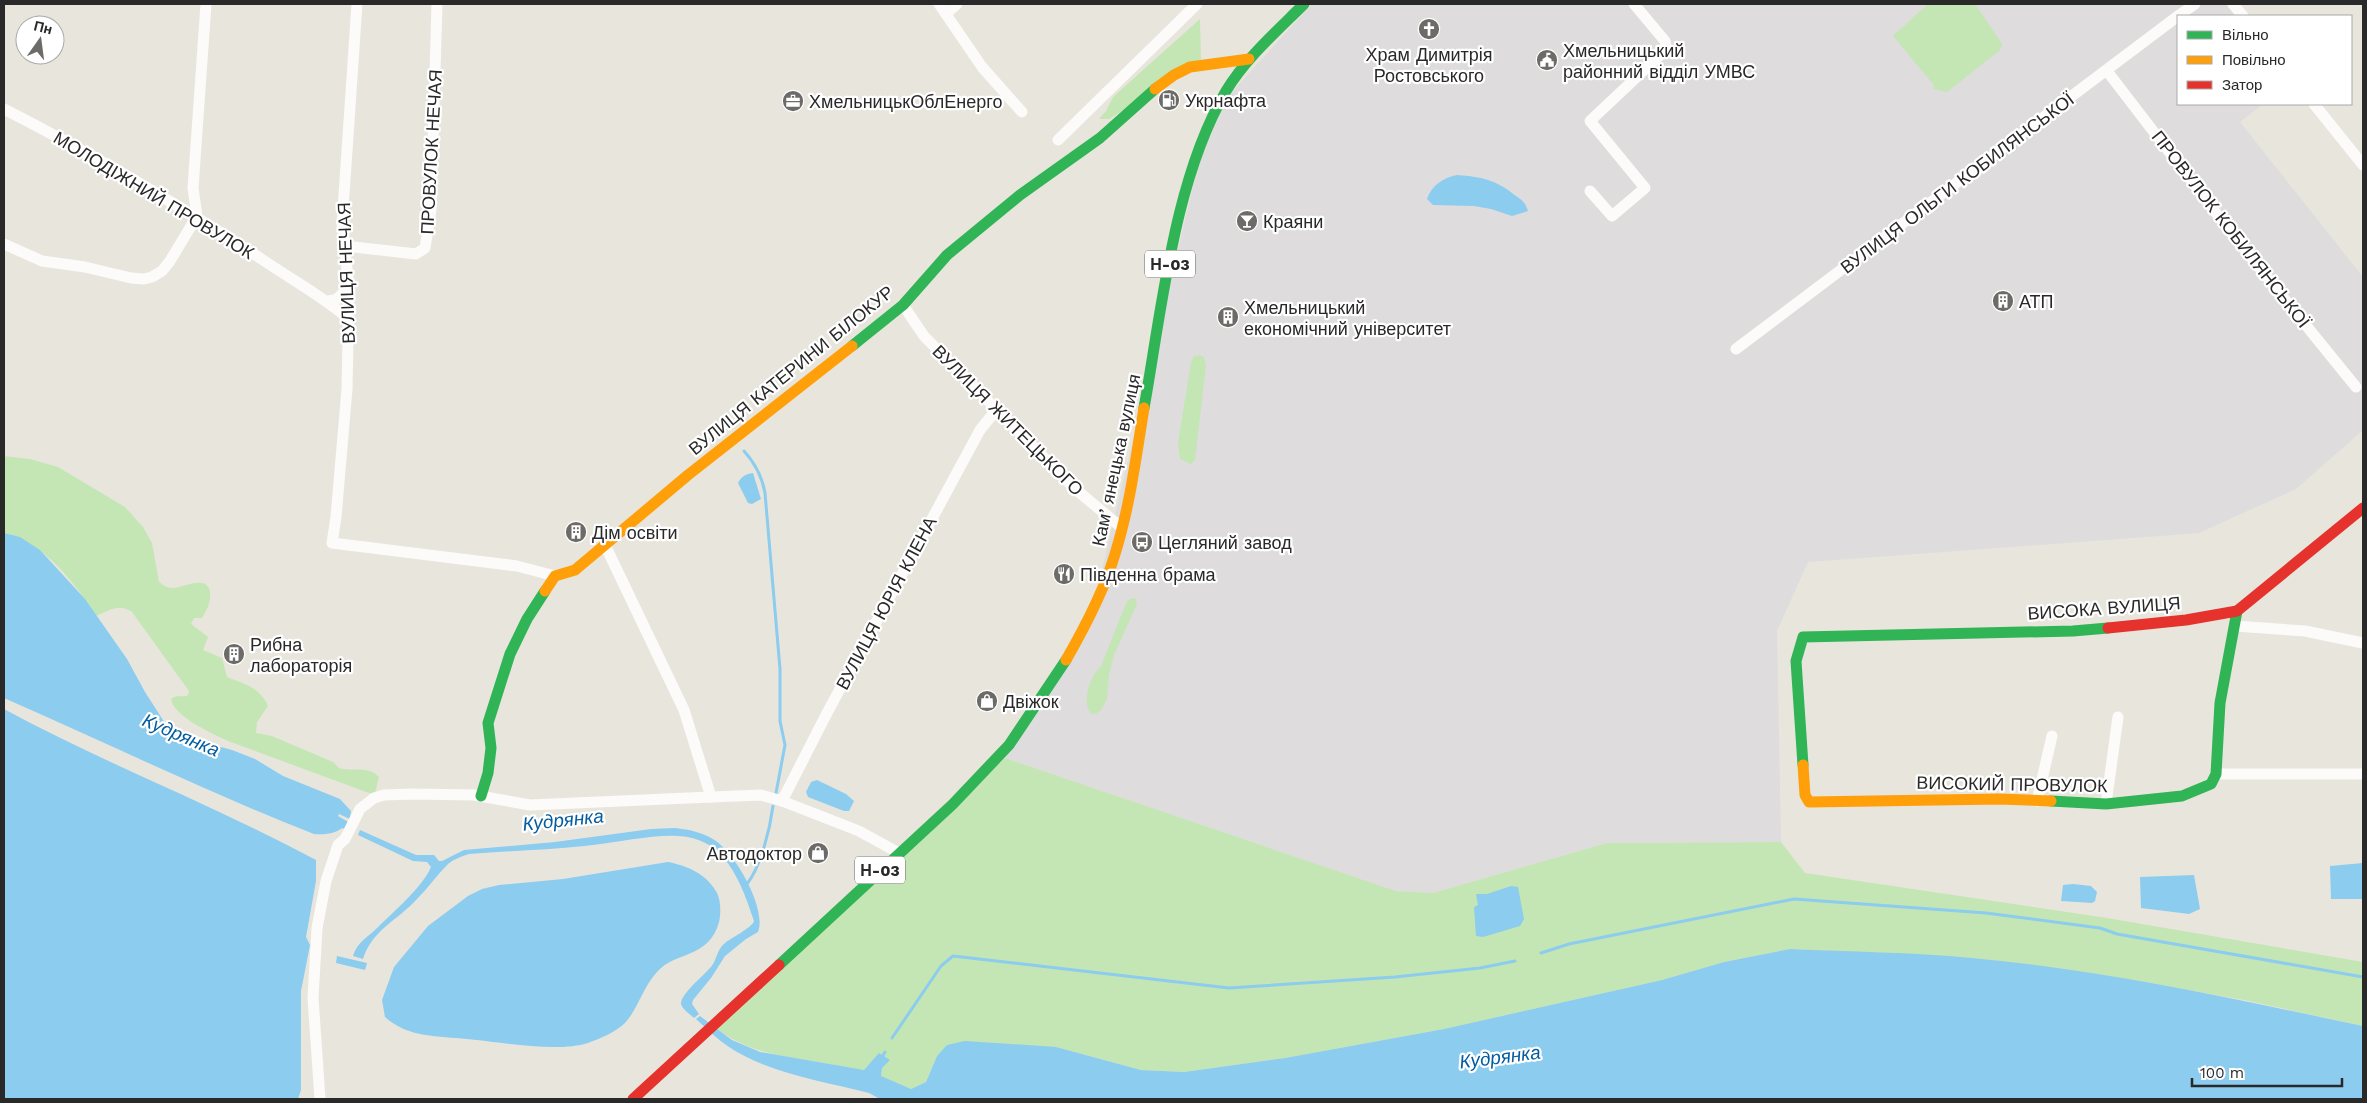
<svg xmlns="http://www.w3.org/2000/svg" width="2367" height="1103" font-family="'Work Sans',sans-serif">
<style>
.industrial{fill:#dedcdd}
.green{fill:#c4e6b4}
.water{fill:#8cccee}
.lines{fill:none;stroke-linecap:round;stroke-linejoin:round}
.stream{stroke:#8cccee;stroke-width:3}
.street{stroke:#fcfbfa;stroke-width:11}
.fast{stroke:#30b455;stroke-width:11}
.slow{stroke:#ff9f0a;stroke-width:11}
.jam{stroke:#e5322d;stroke-width:11}
.labels{text-anchor:middle;dominant-baseline:central;stroke-width:4.5;stroke-linejoin:round;paint-order:stroke}
.shield{fill:#fff;stroke:#696969;stroke-width:1}
.shield-label{font-size:16px;font-weight:bold;fill:#292929}
.poi-label{font-size:18px;fill:#292929;stroke:#fff;text-anchor:start}
.street-label{font-size:18px;fill:#292929;stroke:#fff}
.water-label{font-size:19px;font-style:italic;fill:#055ca0;stroke:#fff}
</style>
<rect width="100%" height="100%" fill="#e8e5dd"/>
<!-- industrial -->
<path class="industrial" d="M1312,4H2225L2235,16H2178V104H2263L2240,122L2363,277V430L2296,489L2199,533L1808,562L1777,631L1781,842L1607,843L1433,893L1396,891L1005,758L1087,633L1200,157L1230,94Z"/>
<!-- green -->
<g class="green">
<path d="M1928,4H1975L2002,44L2000,50L1947,92L1934,89L1933,84L1893,36Z"/>
<path d="M1200,19L1201,62L1109,119H1099L1106,111L1113,97Z"/>
<path d="M1200,355L1204,357L1206,365L1195,460L1191,464L1180,459L1178,443L1191,362L1194,356Z"/>
<path d="M4,456L30,459L58,467L125,507L143,527L152,543L159,582C163,585 167,588 173,588C183,588 207,574 210,592C211,602 207,610 202,618H194L191,624L208,637L203,650L222,658L227,677C244,684 260,687 268,706L257,722L256,733L272,736L333,762L339,768C353,772 368,765 379,777L375,793H369L228,741C213,734 173,716 171,699C176,694 182,698 188,695L189,691L132,612C119,603 110,610 96,616C74,582 45,543 4,533Z"/>
<path d="M1132,598L1136,599L1137,604L1114,655L1109,675L1107,699L1101,710L1095,714L1090,713C1082,698 1090,677 1101,666L1127,601Z"/>
<path d="M1005,758L1396,891L1433,893L1607,843L1781,842L1805,873L2107,918L2363,962V1026L2244,1000L2103,975L1971,958L1790,949L1724,962L1662,980L1444,1029L1285,1058L1184,1072L1141,1070L1056,1047L937,1056L926,1082L911,1089L884,1078L881,1076L882,1068L871,1062L864,1070H854C804,1056 759,1061 716,1028Z"/>
</g>
<!-- water -->
<g class="water">
<path d="M1457,175C1483,177 1496,180 1516,196C1523,201 1525,202 1528,211L1512,216L1491,209L1474,206L1433,205L1427,199C1432,185 1443,178 1457,175Z"/>
<path d="M753,473L761,499L752,504L748,503L738,483C741,477 745,474 753,473Z"/>
<path d="M4,533L20,537L40,550L85,599L127,659L145,692L172,734L232,750L255,759L283,776L340,799L351,811L350,819L339,814L338,816L350,823L347,830L342,828C335,834 323,835 314,834C209,793 107,743 4,698Z"/>
<path d="M4,709C105,764 214,805 316,860V881L306,937L310,945L301,991V1090L298,1099H4Z"/>
<path d="M817,780L846,794L854,801L849,811H844L808,797L806,792L811,782Z"/>
<path d="M675,828C690,830 703,832 716,841C736,855 767,909 758,932L746,939L725,956L711,978L693,1000L692,1004L699,1014L694,1018C690,1014 682,1009 681,1004C680,995 703,976 709,969C717,962 716,950 725,943C731,938 753,927 754,921C720,810 678,835 584,846C546,850 508,851 469,854C462,856 454,859 448,864C437,875 428,888 417,899C398,920 372,930 363,959L353,956C357,943 365,939 375,930C391,914 423,887 431,867L427,862L413,861L358,835L360,830L416,855H434L439,861H442L464,850L555,842L651,829Z"/>
<path d="M668,862C688,866 707,874 717,893C721,901 721,914 719,922C709,959 675,951 657,972C643,987 638,1009 625,1023C616,1032 599,1039 588,1043C556,1053 501,1042 467,1039C439,1036 408,1038 385,1017L382,1000L394,967L428,926L468,896L482,889L499,885L563,879Z"/>
<path d="M2363,863V899H2331L2330,866Z"/>
<path d="M2194,875L2200,909L2189,914L2141,908L2140,877Z"/>
<path d="M2073,884L2091,886L2097,892L2095,901L2092,903L2061,901L2063,885Z"/>
<path d="M1511,886L1518,887L1524,919L1520,926L1483,937L1476,936L1474,907L1478,905L1476,894H1487Z"/>
<path d="M1790,949C1850,952 1911,952 1972,958C2104,970 2234,999 2363,1026V1099H880L869,1093C822,1081 770,1074 729,1047C717,1039 707,1029 696,1019L700,1016L732,1040L760,1052L864,1070L879,1053L890,1060L882,1068L881,1076L911,1089L926,1082L937,1056L947,1045L965,1041L1056,1047L1141,1070L1184,1072L1285,1058L1444,1029L1662,980L1724,962Z"/>
<path d="M337,956L367,963L365,970L336,963Z"/>
</g>
<g class="lines">
<!-- stream -->
<g class="stream">
<path d="M744,451C756,464 762,476 765,493L780,669V721L785,745L776,793"/>
<path d="M747,884C761,866 770,829 773,806"/>
<path d="M1541,953L1569,944L1794,899L1986,913L2100,928L2117,934L2363,977"/>
<path d="M892,1038L941,966L953,956L1229,988L1395,977L1480,968L1515,961"/>
<path d="M881,1059L885,1052"/>
</g>
<!-- street -->
<g class="street">
<path d="M357,4L342,224L349,287L347,389L336,517L332,543L517,566L555,576"/>
<path d="M939,4L982,67L1022,112"/>
<path d="M2233,4L2243,16"/>
<path d="M947,13L957,4"/>
<path d="M2178,16L2195,4"/>
<path d="M2107,71L2236,239L2356,387"/>
<path d="M2314,104L2363,165"/>
<path d="M4,109C94,155 181,206 266,262C294,281 324,297 350,320"/>
<path d="M1058,140L1197,4"/>
<path d="M1590,191L1612,216L1645,188L1590,121L1658,57L1666,46L1665,41L1634,4"/>
<path d="M4,244L42,261L85,267L131,278L144,279L152,277L162,271L170,261L197,216L193,188L206,4"/>
<path d="M345,246L416,254L425,248L431,210L437,4"/>
<path d="M328,301L337,299L349,287"/>
<path d="M903,305L924,336L1073,487L1122,528"/>
<path d="M1736,349L2178,16"/>
<path d="M605,545L684,710L711,797L761,795L782,801L859,831L899,853"/>
<path d="M2235,626L2305,631L2363,643"/>
<path d="M2216,774H2363"/>
<path d="M782,801L827,713L980,430L997,409"/>
<path d="M2037,801L2052,736"/>
<path d="M2106,804L2118,717"/>
<path d="M320,1099L313,998L317,928L326,881L338,845L345,839L360,809L374,798L384,795L412,794L474,795L530,805L711,797"/>
</g>
<!-- fast -->
<g class="fast">
<path d="M852,346L903,305L947,255L1020,195L1100,138L1155,89"/>
<path d="M1144,408C1162,308 1174,179 1226,91C1246,58 1277,31 1304,4"/>
<path d="M1803,765L1796,661L1803,637L2073,631L2108,628"/>
<path d="M481,796L488,773L491,748L488,723L510,654L527,619L545,591"/>
<path d="M2051,801L2106,804L2182,796L2211,784L2216,774L2220,703L2237,611"/>
<path d="M779,965L953,804L1009,745L1066,660"/>
</g>
<!-- slow -->
<g class="slow">
<path d="M1155,89L1174,75L1190,67L1249,59"/>
<path d="M545,591L555,576L575,570L688,475L852,346"/>
<path d="M1066,660C1085,627 1104,591 1115,554C1130,506 1136,457 1144,408"/>
<path d="M1803,765L1805,795L1809,802L2000,799L2051,801"/>
</g>
<!-- jam -->
<g class="jam">
<path d="M2108,628L2186,620L2237,611L2363,508"/>
<path d="M633,1099L779,965"/>
</g>
</g>
<!-- icons -->
<defs>
<g id="church-disc" transform="scale(1.125)"><circle r="9.5" fill="#6c6b68" stroke="#fff"/><path d="M-1.2-6h2.4v3.5h3.3v2.4h-3.3V6h-2.4V-.1h-3.3v-2.4h3.3Z" fill="#fff"/></g>
<g id="civic-disc" transform="scale(1.125)"><circle r="9.5" fill="#6c6b68" stroke="#fff"/><path d="M-.6-6.5H3V-4.5H.6V-3L4-1V1h2V6H-6V1h2V-1L-.6-3ZM-1.2 2.5V6h2.4V2.5Z" fill="#fff"/></g>
<g id="fuel-disc" transform="scale(1.125)"><circle r="9.5" fill="#6c6b68" stroke="#fff"/><path d="M-5.5-6h7V0h2V4h1.3V-2.5L3-4.5l.8-.8L6-3V5H2.5V1h-1V6h-7ZM-4.2-4.7v3.2H.2V-4.7Z" fill="#fff"/></g>
<g id="office-disc" transform="scale(1.125)"><circle r="9.5" fill="#6c6b68" stroke="#fff"/><path d="M-6-3h4V-5.5h4V-3h4V5H-6ZM-1-4.5V-3h2v-1.5ZM-6 0V1H6V0Z" fill="#fff"/></g>
<g id="bar-disc" transform="scale(1.125)"><circle r="9.5" fill="#6c6b68" stroke="#fff"/><path d="M-6-5H6L.8 .8V4.5H3.5V6h-7V4.5H-.8V.8Z" fill="#fff"/></g>
<g id="building-disc" transform="scale(1.125)"><circle r="9.5" fill="#6c6b68" stroke="#fff"/><path d="M-4-6H4V6H1V3H-1V6H-4ZM-2.5-4.3h1.7v1.8h-1.7ZM.8-4.3h1.7v1.8H.8ZM-2.5-1h1.7V.8h-1.7ZM.8-1h1.7V.8H.8Z" fill="#fff"/></g>
<g id="bus-disc" transform="scale(1.125)"><circle r="9.5" fill="#6c6b68" stroke="#fff"/><path d="M-5-6H5V4H4V6H2V4H-2V6H-4V4H-5ZM-3.5-4V0h7V-4ZM-3.5 1.2v1.5H-2V1.2ZM2 1.2v1.5H3.5V1.2Z" fill="#fff"/></g>
<g id="restaurant-disc" transform="scale(1.125)"><circle r="9.5" fill="#6c6b68" stroke="#fff"/><path d="M-5-6h1v4h1v-4h1v4h1v-4h1v5L-1.5 .5V6h-2V.5L-5-1ZM5-6V6H3V1.5H1.5Q1.5-4 5-6Z" fill="#fff"/></g>
<g id="shop-disc" transform="scale(1.125)"><circle r="9.5" fill="#6c6b68" stroke="#fff"/><path d="M-5-2.5h2.3a2.7 3.5 0 0 1 5.4 0H5L5.5 6h-11ZM-1.5-2.5h3a1.5 2.3 0 0 0-3 0Z" fill="#fff"/></g>
</defs>
<g fill-rule="evenodd">
<use href="#church-disc" x="1429" y="29"/>
<use href="#civic-disc" x="1547" y="60"/>
<use href="#fuel-disc" x="1169" y="100"/>
<use href="#office-disc" x="793" y="101"/>
<use href="#bar-disc" x="1247" y="221"/>
<use href="#building-disc" x="2003" y="301"/>
<use href="#building-disc" x="1228" y="317"/>
<use href="#building-disc" x="576" y="532"/>
<use href="#bus-disc" x="1142" y="542"/>
<use href="#restaurant-disc" x="1064" y="574"/>
<use href="#building-disc" x="234" y="654"/>
<use href="#shop-disc" x="987" y="701"/>
<use href="#shop-disc" x="818" y="853"/>
</g>
<g class="labels">
<!-- shield labels -->
<g class="shield">
<rect x="1145" y="250.5" width="50" height="27" rx="4"/>
<rect x="855" y="856.5" width="50" height="27" rx="4"/>
</g>
<g class="shield-label">
<text x="1170" y="264">Н-03</text>
<text x="880" y="870">Н-03</text>
</g>
<!-- poi labels -->
<g class="poi-label">
<text x="1563" y="50">Хмельницький<tspan x="1563" dy="21">районний відділ УМВС</tspan></text>
<text x="1429" y="54" text-anchor="middle">Храм Димитрія<tspan x="1429" dy="21">Ростовського</tspan></text>
<text x="1185" y="100">Укрнафта</text>
<text x="809" y="101">ХмельницькОблЕнерго</text>
<text x="1263" y="221">Краяни</text>
<text x="2019" y="301">АТП</text>
<text x="1244" y="307">Хмельницький<tspan x="1244" dy="21">економічний університет</tspan></text>
<text x="592" y="532">Дім освіти</text>
<text x="1158" y="542">Цегляний завод</text>
<text x="1080" y="574">Південна брама</text>
<text x="250" y="644">Рибна<tspan x="250" dy="21">лабораторія</tspan></text>
<text x="1003" y="701">Двіжок</text>
<text x="802" y="853" text-anchor="end">Автодоктор</text>
</g>
<!-- street labels -->
<g class="street-label">
<text transform="translate(431 152) rotate(-87)">ПРОВУЛОК НЕЧАЯ</text>
<text transform="translate(1957 183) rotate(-37)">ВУЛИЦЯ ОЛЬГИ КОБИЛЯНСЬКОЇ</text>
<text transform="translate(154 195) rotate(31)">МОЛОДІЖНИЙ ПРОВУЛОК</text>
<text transform="translate(2231 229) rotate(52)">ПРОВУЛОК КОБИЛЯНСЬКОЇ</text>
<text transform="translate(346 273) rotate(-92)">ВУЛИЦЯ НЕЧАЯ</text>
<text transform="translate(791 370) rotate(-39)">ВУЛИЦЯ КАТЕРИНИ БІЛОКУР</text>
<text transform="translate(1008 420) rotate(45)">ВУЛИЦЯ ЖИТЕЦЬКОГО</text>
<text transform="translate(1116 460) rotate(-78)">Камʼянецька вулиця</text>
<text transform="translate(886 603) rotate(-62)">ВУЛИЦЯ ЮРІЯ КЛЕНА</text>
<text transform="translate(2104 608) rotate(-4)">ВИСОКА ВУЛИЦЯ</text>
<text transform="translate(2012 784) rotate(1)">ВИСОКИЙ ПРОВУЛОК</text>
</g>
<!-- water labels -->
<g class="water-label">
<text transform="translate(181 735) rotate(23)">Кудрянка</text>
<text transform="translate(563 820) rotate(-6)">Кудрянка</text>
<text transform="translate(1500 1057) rotate(-7)">Кудрянка</text>
</g>
</g>
<!-- border -->
<rect width="2367" height="1103" fill="none" stroke="#292929" stroke-width="10"/>
<!-- legend -->
<rect x="2177" y="15" width="175" height="90" fill="#ffffff" stroke="#a9a9a9"/>
<rect x="2187" y="31" width="25" height="8" fill="#30b455" stroke="#a9a9a9"/>
<text x="2222" y="40" font-size="15" fill="#292929">Вільно</text>
<rect x="2187" y="56" width="25" height="8" fill="#ff9f0a" stroke="#a9a9a9"/>
<text x="2222" y="65" font-size="15" fill="#292929">Повільно</text>
<rect x="2187" y="81" width="25" height="8" fill="#e5322d" stroke="#a9a9a9"/>
<text x="2222" y="90" font-size="15" fill="#292929">Затор</text>
<!-- north arrow -->
<g transform="translate(40 40) rotate(14)"><circle r="24" fill="#ffffff" stroke="#a9a9a9"/>
<path d="M0-4L9 19L0 12L-9 19Z" fill="#6c6b68"/>
<text y="-8" font-size="14" font-weight="bold" text-anchor="middle" fill="#292929">Пн</text>
</g>
<!-- scale -->
<path d="M2192 1078v8h150v-8" fill="none" stroke="#292929" stroke-width="2.5"/>
<text x="2200" y="1078" font-size="15" fill="#292929" stroke="#ffffff" stroke-width="4" paint-order="stroke">100 m</text>
</svg>
